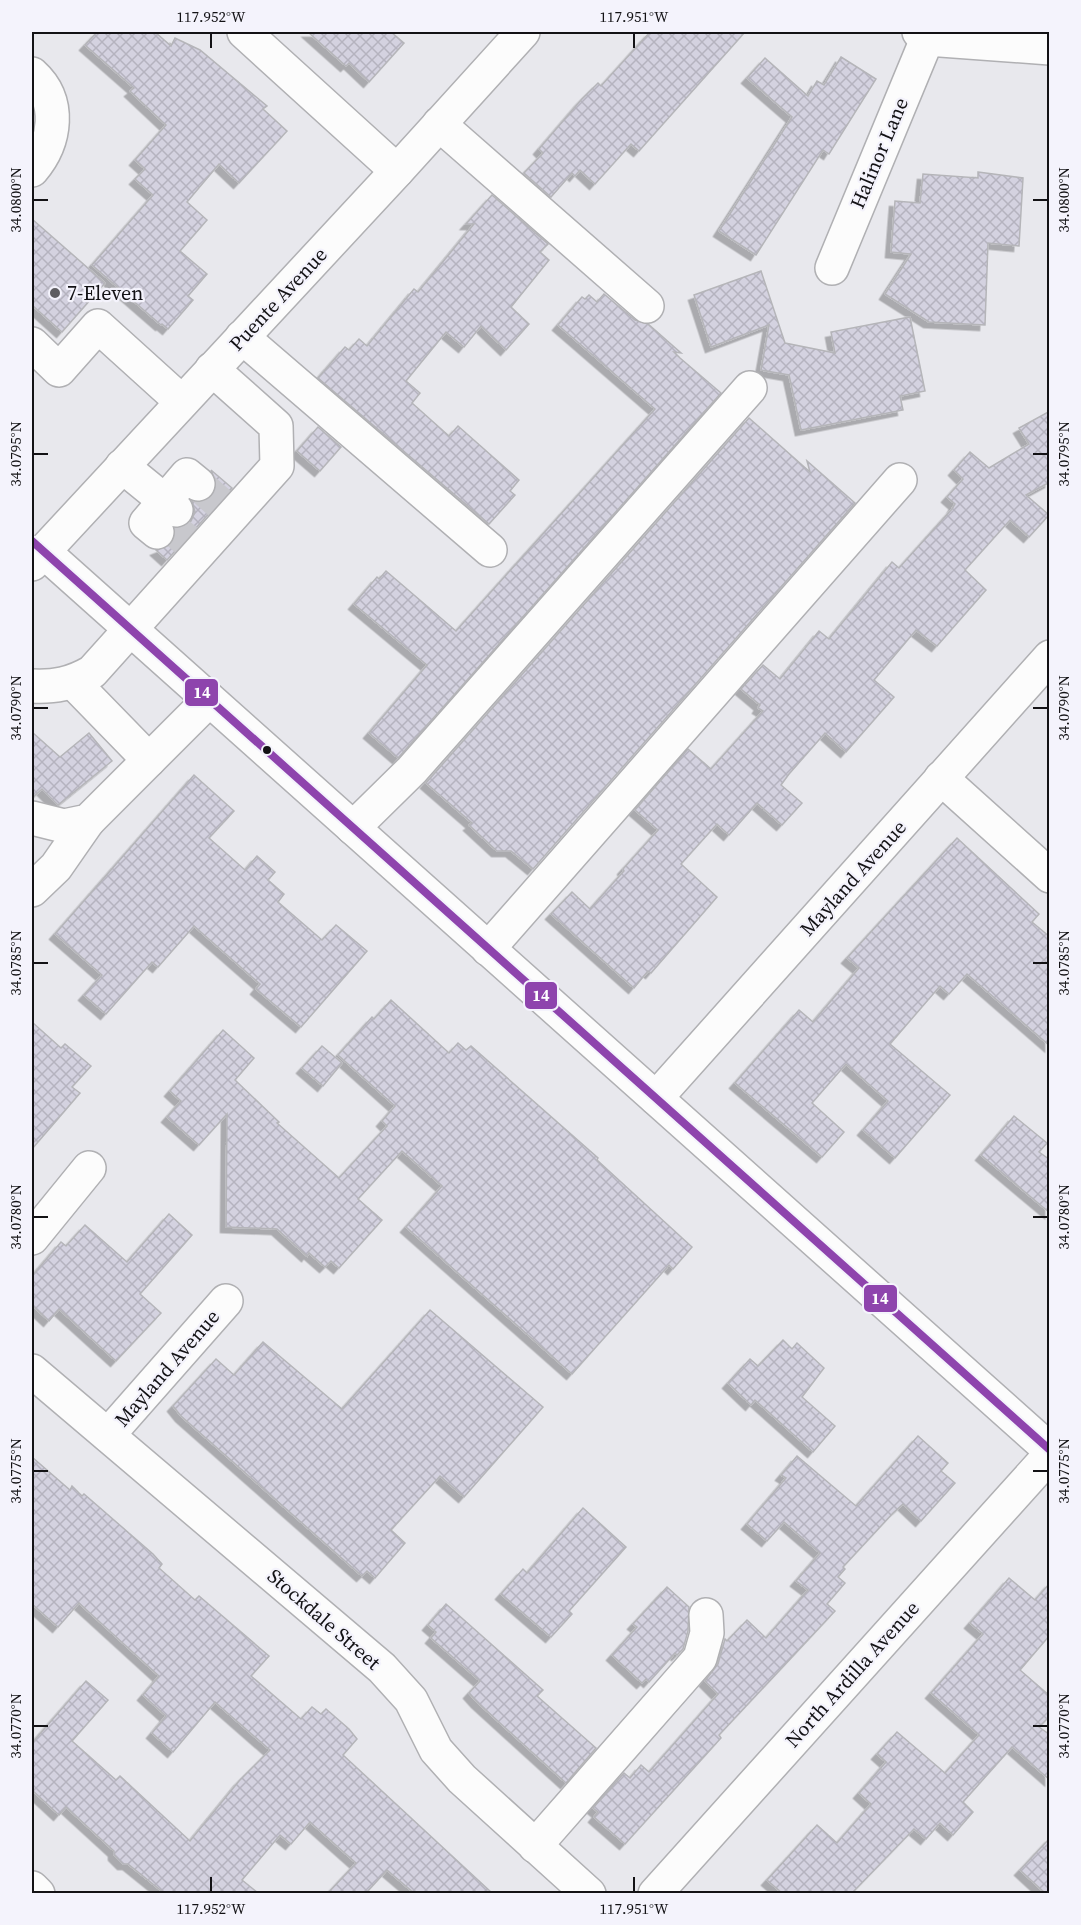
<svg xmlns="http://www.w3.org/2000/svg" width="1081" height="1925" font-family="'Source Serif 4',serif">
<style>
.building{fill:url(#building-cross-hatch);stroke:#b5b5b9;stroke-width:1.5;filter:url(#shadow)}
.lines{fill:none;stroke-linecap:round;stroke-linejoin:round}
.minor-tunnel{stroke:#c8c8cd;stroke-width:33;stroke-dasharray:33 16;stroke-linecap:butt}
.minor-casing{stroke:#b0b0b3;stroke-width:36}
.major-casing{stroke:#b0b0b3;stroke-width:36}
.minor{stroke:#fcfcfc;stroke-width:33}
.major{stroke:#fcfcfc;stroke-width:33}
.bus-1-casing{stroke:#f4f3fc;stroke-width:12}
.bus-1{stroke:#8e44ad;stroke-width:8}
.ticks{fill:none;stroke:#131215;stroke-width:2}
.poi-dot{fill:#5e5d61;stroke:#f4f3fc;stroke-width:2}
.bus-dot{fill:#131215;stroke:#f4f3fc;stroke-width:2}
.labels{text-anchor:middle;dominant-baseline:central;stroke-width:4.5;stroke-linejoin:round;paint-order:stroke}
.street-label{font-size:20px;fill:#131215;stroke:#f4f3fc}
.poi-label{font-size:20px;fill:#131215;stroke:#f4f3fc;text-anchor:start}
.line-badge{stroke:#f4f3fc;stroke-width:2}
.badge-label{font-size:16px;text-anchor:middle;font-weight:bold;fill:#fff}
.neatline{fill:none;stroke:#131215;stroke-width:2}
.ticks-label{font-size:15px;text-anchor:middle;fill:#131215}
</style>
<defs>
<pattern id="building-cross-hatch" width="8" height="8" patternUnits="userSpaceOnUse" patternTransform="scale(1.5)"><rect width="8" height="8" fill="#d4d2e0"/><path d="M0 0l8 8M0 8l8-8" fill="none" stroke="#b5b3bf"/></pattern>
<filter id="shadow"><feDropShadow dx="-5.5" dy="5.5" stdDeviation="0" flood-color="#0004"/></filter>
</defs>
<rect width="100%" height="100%" fill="#e8e8ed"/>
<!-- building -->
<g class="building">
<path d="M97,32H155L171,46L175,38L200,50L267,106L263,109L287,131L239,183L219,164L187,202L207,220L180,251L207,274L188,296L193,300L168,329L162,324L161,325L92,265L153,195L135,179L145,169L135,160L166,125L130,91L134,88L85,45Z"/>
<path d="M308,32H391L404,43L369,82L349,63L346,66Z"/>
<path d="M650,32H745L639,151L631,144L595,184L580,170L575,176L572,173L551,197L524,173L543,153L539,149L581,100L598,83L601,86Z"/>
<path d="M841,57L876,79L829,154L823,150L756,255L719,231L792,117L747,78L765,58L808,96L817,81L824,85Z"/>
<path d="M978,172L1023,178L1019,246L988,243L985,325L929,322L885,294L911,254L891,252L895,201L920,203L923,174L978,178Z"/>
<path d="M492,195L548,244L540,252L549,260L511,307L529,324L506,350L481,326L464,347L446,332L406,381L420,393L412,403L449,436L458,426L519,480L510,491L515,495L489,524L318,378L345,347L349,350L359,339L367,346L414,289L418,292L474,224H466Z"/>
<path d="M32,219L105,283L62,332L32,305Z"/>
<path d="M761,271L785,343L835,353L831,332L910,317L925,391L900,396L903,410L801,430L789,375L761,370L769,325L711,347L694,295Z"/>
<path d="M604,294L635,320L648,324L681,353L674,352L680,358L721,393L398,758L369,733L427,665L354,604L377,577L379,579L386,571L456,631L655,409L558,325L582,297L585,299L589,295L597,302Z"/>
<path d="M1050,411V482L1026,495L1049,515L1029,537L1010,520L965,570L986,590L937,646L916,630L874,680L894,697L846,752L825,733L789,774L781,785L802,803L782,825L757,803L729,835L717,824L681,864L717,897L651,973L648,971L634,988L551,914L572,892L590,909L624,871L623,869L658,830L635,810L688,749L711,769L763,711L758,708L760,705L741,689L763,665L780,679L819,631L829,639L892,562L899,568L952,509L955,504L947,497L963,479L954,470L970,452L989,468L1029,444L1019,428Z"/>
<path d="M749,418L810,472L807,461L855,503L533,869L511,851H497L469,825L472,823L426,783Z"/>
<path d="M318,427L341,447L320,471L297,451Z"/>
<path d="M211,470L232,488L167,560L156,550L171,544L175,528L183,527L191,521L195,512L192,501L204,502L213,495L217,486Z"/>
<path d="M32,732L60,757L89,733L112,761L58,805L42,789L32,798Z"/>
<path d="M194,775L234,811L209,838L245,870L257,856L275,872L268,880L284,894L278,902L322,940L336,925L367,951L301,1027L256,989L260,984L194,926L158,967L152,962L106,1014L84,995L102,975L55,934Z"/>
<path d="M957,838L1039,914L1032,922L1050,937V1046L967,974L949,994L940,986L890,1044L950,1095L895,1158L863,1130L888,1101L846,1064L812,1103L844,1132L822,1157L735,1083L799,1010L813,1022L859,968L847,958Z"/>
<path d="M391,1000L449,1053L458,1043L466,1050L471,1046L598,1158L597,1160L692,1247L673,1269L669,1265L572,1374L406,1227L442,1186L402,1151L358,1199L382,1220L339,1268L331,1261L325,1267L309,1253L307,1256L277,1229L226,1227L227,1114L199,1145L167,1117L181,1101L170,1091L223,1030L254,1058L235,1080L279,1122L277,1123L339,1178L387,1126L382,1121L395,1106L338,1055L372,1017L374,1019Z"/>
<path d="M32,1022L61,1048L65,1044L91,1066L72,1087L80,1093L32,1149Z"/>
<path d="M322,1046L342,1063L323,1086L302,1068Z"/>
<path d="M1014,1116L1047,1143L1039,1152L1050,1160V1213L981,1155Z"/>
<path d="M169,1214L192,1235L140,1294L161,1313L116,1361L59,1309L49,1321L32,1305V1276L61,1242L66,1246L85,1225L127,1262Z"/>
<path d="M430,1310L543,1407L464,1497L440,1476L391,1530L405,1543L375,1578L367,1571L362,1576L181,1416L173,1406L216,1359L234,1375L263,1342L342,1409Z"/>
<path d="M783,1340L792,1349L797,1343L824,1368L802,1397L835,1426L813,1452L755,1400L751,1405L728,1383L750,1359L758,1366Z"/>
<path d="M918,1436L948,1463L941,1471L955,1483L921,1521L903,1504L893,1513L843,1567L845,1569L838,1577L845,1583L827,1604L835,1611L719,1735L721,1738L625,1844L594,1817L598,1812L593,1808L624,1773L630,1778L641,1765L649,1772L718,1694L705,1681L718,1664L725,1639L727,1641L747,1620L766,1638L808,1590L796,1581L820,1553L784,1522L767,1541L747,1524L786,1478L781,1475L797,1456L856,1506Z"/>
<path d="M32,1457L70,1490L72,1486L82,1496L84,1494L153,1554L162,1564L159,1568L195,1600L199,1596L269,1656L251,1676L301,1719L312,1707L321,1714L326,1709L349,1729L357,1739L343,1755L492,1893H414L387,1870L366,1893H328L356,1863L310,1822L291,1844L280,1835L242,1880L258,1893H164L128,1864H123L114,1855V1851L66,1807L59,1815L32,1790V1743L86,1681L108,1700L72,1741L116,1780L120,1776L190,1841L239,1781L270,1750L215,1702L173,1752L152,1733L166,1716L143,1695L159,1676L79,1603L58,1627L32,1604Z"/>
<path d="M583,1508L626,1547L569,1611L572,1614L551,1637L501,1594L523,1569L527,1573Z"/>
<path d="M1009,1578L1035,1600L1050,1583V1635L1020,1670L1050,1696V1716L1039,1727L1050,1735V1780L1012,1747L963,1802L973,1812L953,1835L940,1823L926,1839L914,1829L852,1893H782L767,1880L817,1825L837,1843L871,1804L859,1793L886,1762L877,1754L897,1732L945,1773L979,1735L931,1693L983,1634L970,1623Z"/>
<path d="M667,1587L689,1607L688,1631L683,1649L677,1655L675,1653L649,1682L646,1679L642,1683L612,1655L637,1627L633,1624Z"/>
<path d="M446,1604L543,1690L537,1696L596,1748L566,1783L477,1702L469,1693L480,1681L431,1638L436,1632L428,1625Z"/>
<path d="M1050,1838V1893H1045L1020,1870Z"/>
</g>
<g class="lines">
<!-- minor-tunnel -->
<g class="minor-tunnel">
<path d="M198,484L225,508"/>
<path d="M165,522L192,545"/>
</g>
<!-- minor casing -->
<g class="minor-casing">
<g id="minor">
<path d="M244,32L397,171"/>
<path d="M919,32L927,39L1050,48"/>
<path d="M32,74C62,101 56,142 32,170"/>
<path d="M439,124L647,306"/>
<path d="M832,268L927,39"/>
<path d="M242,337L490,550"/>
<path d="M32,344L59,370L98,326L182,402"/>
<path d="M122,466L176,510"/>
<path d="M157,532L146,523L187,475L198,484"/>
<path d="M43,551L1050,1450"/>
<path d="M73,682L149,760"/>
<path d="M32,686C55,687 71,684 92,672L277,466L276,426L212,369"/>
<path d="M941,778L1050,876"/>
<path d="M32,818L64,826L88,821L209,700"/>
<path d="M353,828L412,770L750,388"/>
<path d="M32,890L56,867L88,821"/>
<path d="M488,949L900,480"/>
<path d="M656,1098L1050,657"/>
<path d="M32,1238L89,1168"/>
<path d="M32,1371L382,1668L411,1700L436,1750L462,1779L589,1894"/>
<path d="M108,1435L226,1301"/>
<path d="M535,1846L700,1658L707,1633L706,1615"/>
<path d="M32,1888L38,1894"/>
<path d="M655,1894L1050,1455"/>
</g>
</g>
<!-- major casing -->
<g class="major-casing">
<path id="major" d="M32,564L397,171L523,32"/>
</g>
<!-- minor -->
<use href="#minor" class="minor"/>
<!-- major -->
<use href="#major" class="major"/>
<!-- bus-1 casing -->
<g class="bus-1-casing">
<path id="bus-1" d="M32,541L1050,1450"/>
</g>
<!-- bus-1 -->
<use href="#bus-1" class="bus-1"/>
</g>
<!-- ticks -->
<path class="ticks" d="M211,33V48M634,33V48M33,200H48M1033,200H1048M33,454H48M1033,454H1048M33,708H48M1033,708H1048M33,963H48M1033,963H1048M33,1217H48M1033,1217H1048M33,1471H48M1033,1471H1048M33,1726H48M1033,1726H1048M211,1877V1892M634,1877V1892"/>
<!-- markers -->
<circle class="poi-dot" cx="55" cy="293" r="6"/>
<circle class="bus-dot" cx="267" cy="750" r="5"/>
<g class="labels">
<!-- street labels -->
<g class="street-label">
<text transform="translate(879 153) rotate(-67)">Halinor Lane</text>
<text transform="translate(278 299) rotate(-47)">Puente Avenue</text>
<text transform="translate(853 878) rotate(-48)">Mayland Avenue</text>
<text transform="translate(167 1368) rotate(-49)">Mayland Avenue</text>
<text transform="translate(324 1619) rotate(41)">Stockdale Street</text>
<text transform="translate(852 1674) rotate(-48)">North Ardilla Avenue</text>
</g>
<!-- poi labels -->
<g class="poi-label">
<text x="67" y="293">7-Eleven</text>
</g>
</g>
<g class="line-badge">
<rect x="184" y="678" width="35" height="29" rx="6" fill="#8e44ad"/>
<rect x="524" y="981" width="34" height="29" rx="6" fill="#8e44ad"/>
<rect x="863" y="1284" width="35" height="29" rx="6" fill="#8e44ad"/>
</g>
<g class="badge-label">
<text x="202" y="698">14</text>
<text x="541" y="1001">14</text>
<text x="880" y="1304">14</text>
</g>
<!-- border -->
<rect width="1081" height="1925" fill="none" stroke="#f4f3fc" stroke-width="66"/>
<rect x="33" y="33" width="1015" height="1859" class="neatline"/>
<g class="ticks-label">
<text x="211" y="22">117.952°W</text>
<text x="634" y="22">117.951°W</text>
<text transform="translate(16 200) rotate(-90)" y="5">34.0800°N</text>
<text transform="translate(1064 200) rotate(-90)" y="5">34.0800°N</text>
<text transform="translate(16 454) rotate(-90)" y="5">34.0795°N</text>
<text transform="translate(1064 454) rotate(-90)" y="5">34.0795°N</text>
<text transform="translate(16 708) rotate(-90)" y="5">34.0790°N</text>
<text transform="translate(1064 708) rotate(-90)" y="5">34.0790°N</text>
<text transform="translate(16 963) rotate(-90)" y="5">34.0785°N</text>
<text transform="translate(1064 963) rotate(-90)" y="5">34.0785°N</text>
<text transform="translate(16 1217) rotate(-90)" y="5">34.0780°N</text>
<text transform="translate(1064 1217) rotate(-90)" y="5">34.0780°N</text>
<text transform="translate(16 1471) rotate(-90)" y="5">34.0775°N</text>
<text transform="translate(1064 1471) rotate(-90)" y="5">34.0775°N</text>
<text transform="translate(16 1726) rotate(-90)" y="5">34.0770°N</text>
<text transform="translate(1064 1726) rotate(-90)" y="5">34.0770°N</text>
<text x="211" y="1914">117.952°W</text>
<text x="634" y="1914">117.951°W</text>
</g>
</svg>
